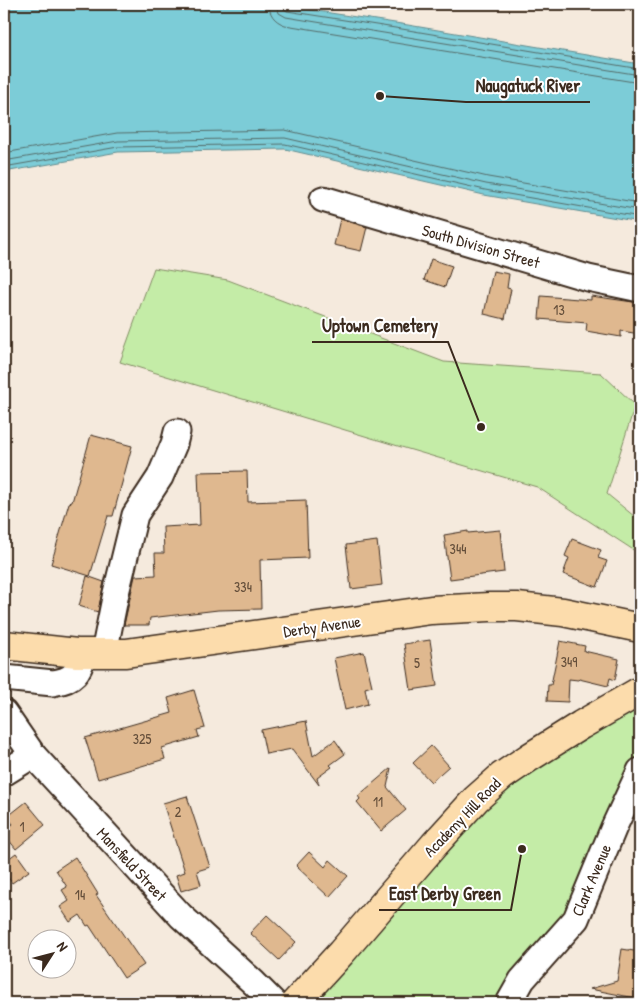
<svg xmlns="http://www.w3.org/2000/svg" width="644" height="1007" font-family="'Patrick Hand',sans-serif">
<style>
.green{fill:#c4eca7;stroke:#808b62}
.water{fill:#7cccd7;stroke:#628b8d}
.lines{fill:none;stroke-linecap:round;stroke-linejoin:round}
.shore{stroke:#556b68;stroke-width:1}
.building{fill:#dfb88f;stroke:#3b2a1e}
.minor-casing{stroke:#3b2a1e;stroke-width:29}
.major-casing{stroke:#3b2a1e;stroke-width:31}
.minor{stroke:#fff;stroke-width:25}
.major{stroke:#fcdcac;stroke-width:28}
.labels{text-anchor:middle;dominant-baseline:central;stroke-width:4;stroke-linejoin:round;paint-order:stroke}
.number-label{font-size:14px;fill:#644e3a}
.street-label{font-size:16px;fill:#3b2a1e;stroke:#fff}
.leader{fill:none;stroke:#3b2a1e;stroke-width:2}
.callout-dot{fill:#3b2a1e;stroke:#fff;stroke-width:2}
.callout-label{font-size:18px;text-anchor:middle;font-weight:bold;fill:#3b2a1e;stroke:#fff;stroke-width:4;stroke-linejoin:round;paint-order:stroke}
</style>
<rect width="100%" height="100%" fill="#f5eadd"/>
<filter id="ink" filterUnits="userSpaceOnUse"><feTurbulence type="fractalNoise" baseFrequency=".02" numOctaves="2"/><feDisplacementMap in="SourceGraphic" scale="10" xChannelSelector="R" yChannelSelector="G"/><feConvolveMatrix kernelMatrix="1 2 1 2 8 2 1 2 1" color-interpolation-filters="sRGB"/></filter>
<g filter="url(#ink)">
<!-- green -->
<g class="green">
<path d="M154,268L228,280L444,362L601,373L635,405L607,494L640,521L635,551L537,487L408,449L120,362Z"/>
<path d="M640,705V752L562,923L499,1003H319V997L460,833L515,781L564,749L587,738Z"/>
</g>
<!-- water -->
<path class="water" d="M20,4H272L408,25L640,64V222L484,195L285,149L118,152L4,172V6Z"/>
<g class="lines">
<!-- shore -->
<g class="shore">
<path d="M269,4C269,14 274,21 285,25L640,83"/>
<path d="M276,4L279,13L286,17L640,75"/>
<path d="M283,4V8L287,11L408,30L640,69"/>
<path d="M4,153L117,133L285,130L488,177L640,203"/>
<path d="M4,161L118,141L285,138L486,184L640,210"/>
<path d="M4,167L118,147L285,144L485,190L640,217"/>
</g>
</g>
<!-- building -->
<g class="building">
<path d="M340,219L367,227L361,251L334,245Z"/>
<path d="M431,259L452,266L445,287L424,280Z"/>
<path d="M493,271L509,274L507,288L511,289L505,319L484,314Z"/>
<path d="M541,296L591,300V296L640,303V334L621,331V337L586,331L587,323L539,319Z"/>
<path d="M91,435L132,446L113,516H108L90,576L51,564L69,503L72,502Z"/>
<path d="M247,471L248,502L306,500L308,558L260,560L261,609L218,610L150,618L149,625H124L135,576L156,575L155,553H164L163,527L200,525L198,472Z"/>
<path d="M500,530L504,572L450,579L444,535L468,531V533Z"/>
<path d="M572,539L601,550L598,558L607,561L597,587L563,574L569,558L565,556Z"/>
<path d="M377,541L382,585L351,589L346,545Z"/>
<path d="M87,576L104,582L98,612L79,606Z"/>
<path d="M430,640L437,686L411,690L404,644Z"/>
<path d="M560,641L585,646L584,651L619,659L615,680L610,678L608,686L579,679L578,680L569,679L568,702L547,701L548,685H551Z"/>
<path d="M364,652L372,686L365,688L368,704L345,710L334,658Z"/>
<path d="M194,690L205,728L197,730L199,737L162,748L165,759L98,779L85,738L172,713L168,698Z"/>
<path d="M306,721L313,756L335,740L345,754L330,765L332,767L317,778L319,785L292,749L266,754L261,730Z"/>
<path d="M431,746L449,766L431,782L413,763Z"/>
<path d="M391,768L387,787L406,810L381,831L357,802L360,799L358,796Z"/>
<path d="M187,796L210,867L197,871L201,885L181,891L176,875L185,872L163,803Z"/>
<path d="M26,802L45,825L16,849L4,834V832L13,824L7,817Z"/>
<path d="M309,852L325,867L330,860L348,876L329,897L296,866Z"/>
<path d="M16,853L29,871L12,883L4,872V862Z"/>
<path d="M75,857L98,894L96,895L144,965L124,978L89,925L87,926L80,915L70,922L60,907L69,901L62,890L67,887L56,870Z"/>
<path d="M267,915L296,942L279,960L250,933Z"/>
<path d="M622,949L640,952V999L590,989L617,981Z"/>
</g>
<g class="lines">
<!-- minor casing -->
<g class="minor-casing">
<g id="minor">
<path d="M323,199L588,278L640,289"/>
<path d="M104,653L116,593L135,515L160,477L174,444L177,432"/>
<path d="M4,678L53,683C74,680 79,672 84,653"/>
<path d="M4,713L33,755L181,916L254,983L274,1003"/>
<path d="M4,773L33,755"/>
<path d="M509,1003L522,980L576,919L614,827L640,771"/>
</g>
</g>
<!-- major casing -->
<g class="major-casing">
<g id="major">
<path d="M4,645L77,653H126L431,610L489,607H517L563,612L640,628"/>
<path d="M295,1003L341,953L434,845L476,799L502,776L530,757L581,725L640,691"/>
</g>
</g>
<!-- minor -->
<use href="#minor" class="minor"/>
<!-- major -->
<use href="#major" class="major"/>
</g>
</g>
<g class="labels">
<!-- number labels -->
<g class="number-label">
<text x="559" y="309">13</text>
<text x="458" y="548">344</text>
<text x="243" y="586">334</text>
<text x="569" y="661">349</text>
<text x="417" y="662">5</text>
<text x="142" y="738">325</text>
<text x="378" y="801">11</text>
<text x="178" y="811">2</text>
<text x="22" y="826">1</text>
<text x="80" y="894">14</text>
</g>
<!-- street labels -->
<g class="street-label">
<text transform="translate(481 246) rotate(16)">South Division Street</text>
<text transform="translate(322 626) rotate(-8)">Derby Avenue</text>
<text transform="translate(462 817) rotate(-46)">Academy Hill Road</text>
<text transform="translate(132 864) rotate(47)">Mansfield Street</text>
<text transform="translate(591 880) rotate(-67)">Clark Avenue</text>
</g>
</g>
<!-- callouts -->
<path class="leader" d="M380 96L466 102H590M481 427L448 342H312M522 849L511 910H379"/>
<g class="callout-dot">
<circle cx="380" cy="96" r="5"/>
<circle cx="481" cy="427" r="5"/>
<circle cx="522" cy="849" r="5"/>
</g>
<g class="callout-label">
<text x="528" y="92">Naugatuck River</text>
<text x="380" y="332">Uptown Cemetery</text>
<text x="445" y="900">East Derby Green</text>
</g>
<!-- margin -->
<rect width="644" height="1007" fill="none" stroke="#fff" stroke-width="20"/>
<rect x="10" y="10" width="624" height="987" fill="none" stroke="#3b2a1e" stroke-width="2" filter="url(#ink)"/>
<!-- north arrow -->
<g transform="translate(52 954) rotate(54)"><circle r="24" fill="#ffffff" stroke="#b1aaa5"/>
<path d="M0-4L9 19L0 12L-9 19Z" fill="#3b2a1e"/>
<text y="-8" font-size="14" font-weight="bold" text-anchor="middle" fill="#3b2a1e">N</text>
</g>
</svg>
